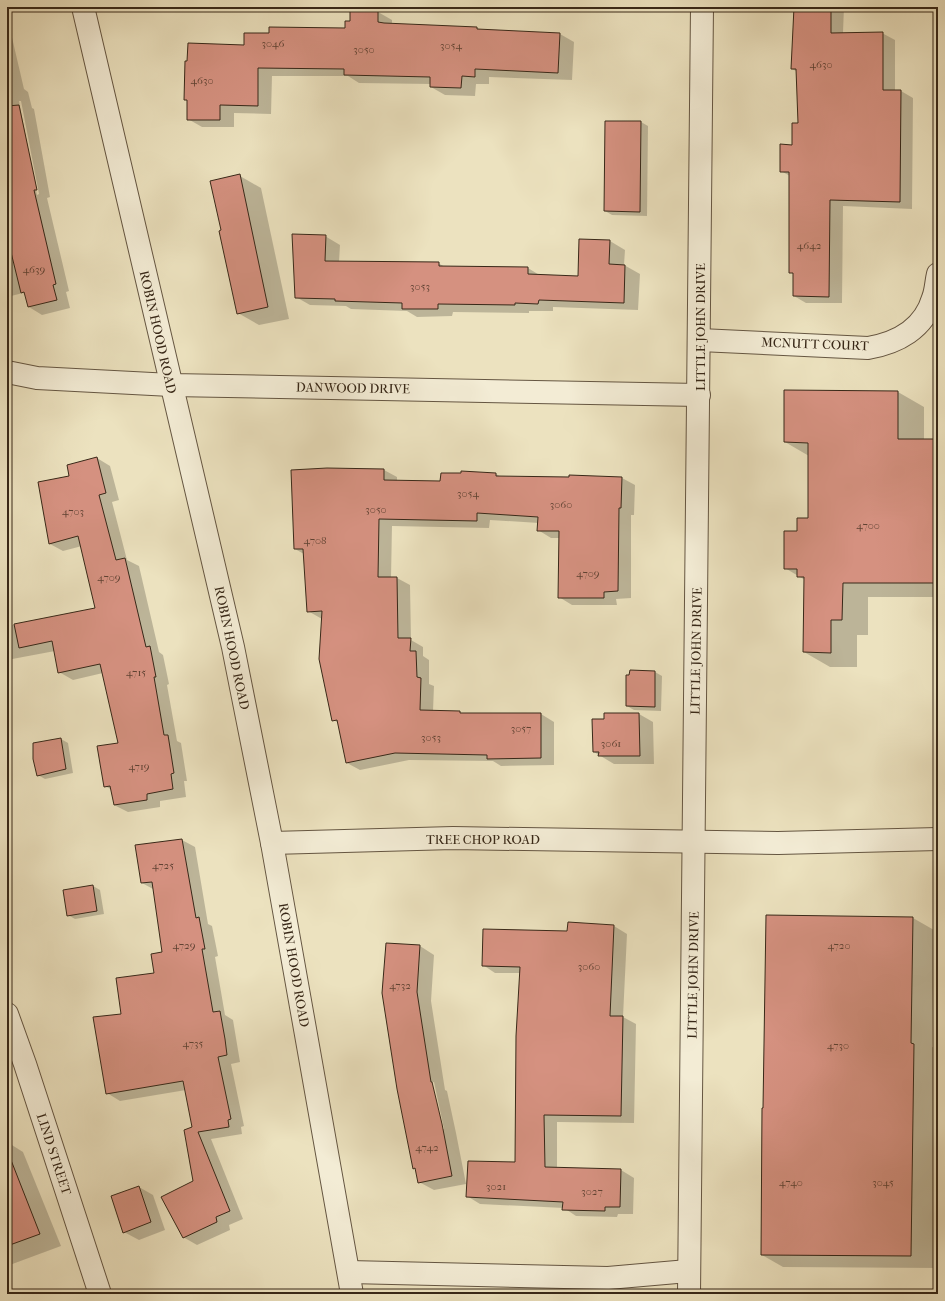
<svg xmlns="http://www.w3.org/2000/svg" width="945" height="1301" font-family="'IM FELL French Canon',serif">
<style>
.shadow{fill:#0003;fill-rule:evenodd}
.building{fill:#d59180;stroke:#382818}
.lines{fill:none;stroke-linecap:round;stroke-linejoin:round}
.minor-casing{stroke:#655642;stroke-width:24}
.minor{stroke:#f3ecd5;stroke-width:22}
.labels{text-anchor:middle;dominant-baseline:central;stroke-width:4;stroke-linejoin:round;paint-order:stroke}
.number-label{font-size:11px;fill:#5f4232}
.street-label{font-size:13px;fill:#382818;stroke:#f3ecd5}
</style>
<rect width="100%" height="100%" fill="#ece2bf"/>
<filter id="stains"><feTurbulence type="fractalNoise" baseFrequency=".005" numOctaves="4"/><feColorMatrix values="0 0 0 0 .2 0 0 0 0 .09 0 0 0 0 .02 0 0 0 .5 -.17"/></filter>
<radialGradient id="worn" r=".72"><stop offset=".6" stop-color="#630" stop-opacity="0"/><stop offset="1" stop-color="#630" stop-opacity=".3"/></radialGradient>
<!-- shadow -->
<g class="shadow">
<path d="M794,7H844L843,33H882L895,40V91H901L913,98L912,209L843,206L842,303H806L794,296V274L790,272V176L781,171L793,146L799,124L798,72L792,69Z"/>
<path d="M378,12L392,20V24L477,28L481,30L560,34L574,42L572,80L489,77V84H476L475,96L445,95L431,87V84L359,83L348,76H272L271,114L234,113V127H202L188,119V101L185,99L245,46L270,34L346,29L351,22Z"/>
<path d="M7,16L24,89L28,92L32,108L34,109L50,197L47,198L69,291L66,292L70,308L42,315L29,307L26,294L23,293L7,297ZM19,101H21L39,194L37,195Z"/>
<path d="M641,122L648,126L647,216L612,215L605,211Z"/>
<path d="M240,176L261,188L289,319L259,325L238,313L222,231Z"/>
<path d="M325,236L340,245L339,262L438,263L445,267L528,268L541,276L579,277L580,240L610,241L625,250L624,265L640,274L638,310L553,307V311H529V313L453,312L452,316L417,317L407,311L351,309L346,306L310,305L296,297Z"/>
<path d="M898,392L924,407V440H938V597H868V635H857V667H830L804,652L805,580L785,568L798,532L809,519V456L785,442Z"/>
<path d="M97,458L110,466L119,500L112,502L127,560L139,566L159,652L163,655L169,684L167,685L177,741L181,743L187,781H184L186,797L160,801V807L128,812L114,805L112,790L105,786L120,744L103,673L73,680L59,672L55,651L7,660V626L96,609L82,546L63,551L50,544L70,477Z"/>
<path d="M384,470L397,477V481L441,482L496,474L501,477L622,478L635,485L634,515H631V598L616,599L617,605H572L559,597L560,538H551L538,530L539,523L490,520L489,528L392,526L391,578H397L410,585L411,640L423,647V656L429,660V684L434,686L433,711L460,712L463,714H541L554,722V765L501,766L493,761L409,760L360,770L347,763L339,723L333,720L322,619L308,611L304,554L295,549Z"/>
<path d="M655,672L662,676L661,711L634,710L627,706Z"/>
<path d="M605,714H639L653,722L654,764H614L594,752L605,720Z"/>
<path d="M61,739L68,743L73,773L45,779L38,775Z"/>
<path d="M182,840L195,847L208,924L212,926L218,956L215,957L225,1015L233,1020L240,1062L231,1064L244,1126L241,1127L242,1134L211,1139L243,1219L229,1225L230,1230L197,1245L183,1237L194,1181L193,1128L186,1090L120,1101L107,1093L122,1015L155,973L163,953L153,889L142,883Z"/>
<path d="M93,886L100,890L104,914L75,919L68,915Z"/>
<path d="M767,916L913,918L934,930L932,1047L938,1048V1268L783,1267L762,1255Z"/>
<path d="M614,926L627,934L623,1017L636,1024L634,1123L557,1122V1168L621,1170L634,1178L633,1214H618L617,1217L576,1216L564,1208L480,1204L467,1196L516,1163L521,973H495L483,965L568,932Z"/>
<path d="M420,946L434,955L431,1001L445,1090L447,1091L456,1133L466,1184L434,1190L419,1182L417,1170L414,1168L398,1089ZM431,1082H434L444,1129H442Z"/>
<path d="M7,1142L23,1152L61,1246L7,1266Z"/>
<path d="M139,1187L153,1195L165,1230L139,1240L124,1232Z"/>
</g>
<!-- building -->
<g class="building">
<path d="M794,7H831V33L883,32V90H901L900,202L830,200L829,297L793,296V273H789V172H780V144L792,145V123H798L796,69H791Z"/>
<path d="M350,11H378V22L384,23L477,27V29L560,33L558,73L475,69V77L462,76L461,88L430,87V77L344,75V69L258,68V106L220,105V120H187V100H184L185,61H187L188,43L244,45V33H269V27L345,28V21H350Z"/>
<path d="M19,105L37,190H34L56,284L53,285L57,300L28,307L24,292L21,293L7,236V106Z"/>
<path d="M605,121H641L640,212L604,211Z"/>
<path d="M240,174L268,307L237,314L219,231L221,230L210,181Z"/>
<path d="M292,234L326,235L325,261L439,262V266L528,267V274L578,276L579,239L610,240L609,264L625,265L624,303L539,300L538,304L515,303V305L438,304V309H402V303L335,301V299L295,298Z"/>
<path d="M784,390L898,391V439H938V583H843L842,620H831V653L803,652L804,577H797V569H784V531H797V518H808V443L784,442Z"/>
<path d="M97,457L106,493L99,495L116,560L125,558L146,647L150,646L156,677H154L164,735H168L174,773L171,774L173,789L147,794V800L114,805L110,786L104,787L97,746L118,743L100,664L58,673L52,641L19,648L14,624L95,608L78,536L49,544L38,482L69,476L67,465Z"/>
<path d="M327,468L384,469V480L440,481L441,473H461V471L496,473V476L569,477V475L622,477L621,508H619L618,591L604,592V598H558L559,531H537L538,517L477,513V521L379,519L378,577H397L398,638H411L410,651H416L417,677L421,678L420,710L460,711V713H541V758L487,759V755L395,753L346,763L337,720L332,721L319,659L322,611L307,612L303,549H294L291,470Z"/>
<path d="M630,670L655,671V707L626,706V675H629Z"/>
<path d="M604,713H639L640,756H598L599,752H593L592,719H604Z"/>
<path d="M61,738L66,769L37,776L33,759V743Z"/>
<path d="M182,839L196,918L199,917L205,949H202L213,1012L220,1011L225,1039L227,1055L218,1057L231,1119L228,1120L229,1127L198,1132L230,1211L216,1217L217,1222L183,1238L161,1197L193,1181L184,1130L192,1127L183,1081L106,1094L93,1017L121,1014L116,978L154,973L151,954L162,952L152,882L141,883L135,845Z"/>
<path d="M93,885L97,911L67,916L63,890Z"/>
<path d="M766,915L913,917L911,1043L914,1044L911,1256L761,1255L762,1108H763Z"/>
<path d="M568,922L614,925L610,1016H623L621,1116L544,1115L545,1167L621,1169L620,1207H605V1211L562,1210L563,1202L466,1197L468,1161L515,1162L516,1036L520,967L482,966L483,929L567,931Z"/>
<path d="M386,943L420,945L417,992L431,1082H432L442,1124L452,1176L418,1183L415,1168L413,1169L397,1089L382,993Z"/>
<path d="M9,1155L40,1234L7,1246V1156Z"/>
<path d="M139,1186L151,1222L123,1233L111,1196Z"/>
</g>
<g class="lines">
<!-- minor casing -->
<g class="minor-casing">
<g id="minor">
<path d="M83,7L233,647L272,843L352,1294"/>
<path d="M700,340L868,348C897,343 924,329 933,298C936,291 936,282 938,274"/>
<path d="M7,372L37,378L171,385L699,395"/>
<path d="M272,843L453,838L778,843L938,839"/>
<path d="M7,1014L25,1064L100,1294"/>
<path d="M349,1272L608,1278L688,1271"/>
<path d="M689,1294L702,7"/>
</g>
</g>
<!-- minor -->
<use href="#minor" class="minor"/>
</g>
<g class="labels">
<!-- number labels -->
<g class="number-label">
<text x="273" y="43">3046</text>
<text x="451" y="45">3054</text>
<text x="364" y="49">3050</text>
<text x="821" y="64">4630</text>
<text x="202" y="80">4630</text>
<text x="809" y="245">4642</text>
<text x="34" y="269">4639</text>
<text x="420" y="286">3053</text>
<text x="468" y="493">3054</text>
<text x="561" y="504">3060</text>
<text x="376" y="509">3050</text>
<text x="73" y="511">4703</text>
<text x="868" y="525">4700</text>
<text x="315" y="540">4708</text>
<text x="588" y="573">4709</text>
<text x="109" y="577">4709</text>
<text x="136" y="672">4715</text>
<text x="521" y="728">3057</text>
<text x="431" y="737">3053</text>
<text x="611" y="743">3061</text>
<text x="139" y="766">4719</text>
<text x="163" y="865">4725</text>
<text x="184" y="945">4729</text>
<text x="839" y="945">4720</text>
<text x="589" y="966">3060</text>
<text x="400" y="985">4732</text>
<text x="193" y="1043">4735</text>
<text x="838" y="1045">4730</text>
<text x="427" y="1147">4742</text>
<text x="791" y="1182">4740</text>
<text x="883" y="1182">3045</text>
<text x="496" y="1186">3021</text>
<text x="592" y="1191">3027</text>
</g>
<!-- street labels -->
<g class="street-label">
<text transform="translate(700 327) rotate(-90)">LITTLE JOHN DRIVE</text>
<text transform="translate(158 332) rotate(77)">ROBIN HOOD ROAD</text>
<text transform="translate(815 344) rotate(2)">MCNUTT COURT</text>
<text transform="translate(353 388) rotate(1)">DANWOOD DRIVE</text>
<text transform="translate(232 648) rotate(78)">ROBIN HOOD ROAD</text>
<text transform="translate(696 651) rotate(-89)">LITTLE JOHN DRIVE</text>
<text x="483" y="839">TREE CHOP ROAD</text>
<text transform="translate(294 965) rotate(80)">ROBIN HOOD ROAD</text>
<text transform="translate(693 975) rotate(-89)">LITTLE JOHN DRIVE</text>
<text transform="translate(54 1154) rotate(72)">LIND STREET</text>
</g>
</g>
<!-- margin -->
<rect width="945" height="1301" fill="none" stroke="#ece2bf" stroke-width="24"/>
<rect x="8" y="8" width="929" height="1285" fill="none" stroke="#382818" stroke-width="2"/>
<rect x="12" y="12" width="921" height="1277" fill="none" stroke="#382818"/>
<rect width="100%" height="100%" filter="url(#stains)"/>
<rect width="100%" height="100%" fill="url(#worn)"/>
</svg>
